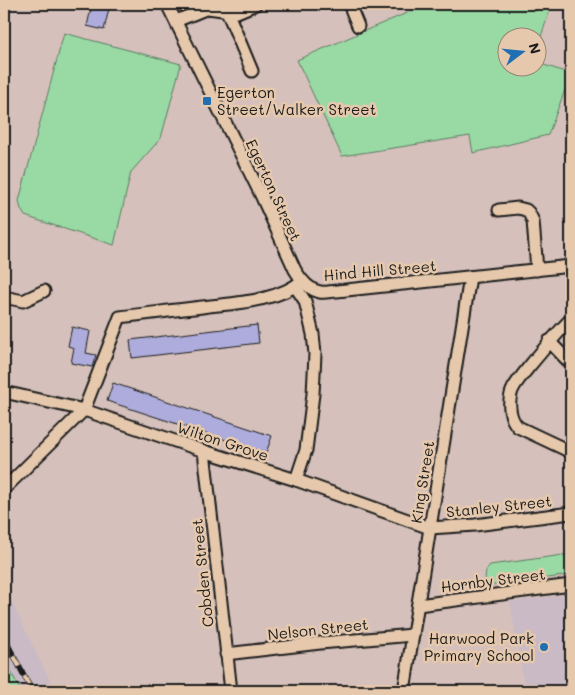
<svg xmlns="http://www.w3.org/2000/svg" width="575" height="695" font-family="Mali,sans-serif">
<style>
.built{fill:#c9bac5}
.green{fill:#99daa4;stroke:#5a7b60}
.building{fill:#adacdd;stroke:#1c1c1c}
.lines{fill:none;stroke-linecap:round;stroke-linejoin:round}
.street-casing{stroke:#1c1c1c;stroke-width:15}
.street{stroke:#e6c9ad;stroke-width:11}
.rail-casing{stroke:#1c1c1c;stroke-width:5.5}
.rail{stroke:#e6c9ad;stroke-width:4;stroke-dasharray:11;stroke-linecap:butt}
.poi-dot{fill:#1f6fb2;stroke:#e6c9ad;stroke-width:2}
.labels{text-anchor:middle;dominant-baseline:central;stroke-width:5;stroke-linejoin:round;paint-order:stroke}
.poi-label{font-size:15px;fill:#1c1c1c;stroke:#e6c9ad;text-anchor:start}
.street-label{font-size:15px;fill:#1c1c1c;stroke:#e6c9ad}
</style>
<rect width="100%" height="100%" fill="#d5c0bb"/>
<filter id="ink" filterUnits="userSpaceOnUse"><feTurbulence type="fractalNoise" baseFrequency=".02" numOctaves="2"/><feDisplacementMap in="SourceGraphic" scale="10" xChannelSelector="R" yChannelSelector="G"/><feConvolveMatrix kernelMatrix="1 2 1 2 8 2 1 2 1" color-interpolation-filters="sRGB"/></filter>
<g filter="url(#ink)">
<!-- built -->
<g class="built">
<path d="M4,586L17,613L55,691H4Z"/>
<path d="M571,594V691H525L510,602Z"/>
</g>
<!-- green -->
<g class="green">
<path d="M429,4H531L534,11L552,4L538,45V38H508V68H538V63L571,74L548,135L473,153L470,136L342,156L297,60L383,23Z"/>
<path d="M64,33L181,64L161,138L131,172L114,245L25,216L21,209L19,201Z"/>
<path d="M571,554V575L486,586C485,578 484,571 490,565Z"/>
<path d="M4,659L21,691H4Z"/>
</g>
<!-- building -->
<g class="building">
<path d="M92,4H110L104,30L87,26Z"/>
<path d="M257,325L259,343L132,358L130,340Z"/>
<path d="M72,327L90,331L86,353L96,355L92,367L71,363L74,348L68,346Z"/>
<path d="M113,383L272,436L266,453L107,401Z"/>
</g>
<g class="lines">
<!-- street casing -->
<g class="street-casing">
<g id="street">
<path d="M167,4L261,195L295,270C301,280 309,290 320,292C325,293 332,291 337,291L571,266"/>
<path d="M349,4L358,26"/>
<path d="M4,6V4"/>
<path d="M227,11L252,71"/>
<path d="M176,21L208,8L237,12L256,4"/>
<path d="M499,210L518,208L526,210L529,213L533,221L537,270"/>
<path d="M295,286L305,301L313,334L315,354L313,394L306,450L296,480"/>
<path d="M4,297L23,301L44,291"/>
<path d="M571,319C556,334 542,351 528,368C522,376 513,385 511,394C508,405 510,419 518,427L571,452"/>
<path d="M549,341L571,364"/>
<path d="M4,392L84,410L204,451L296,480L430,528L475,525L571,513"/>
<path d="M204,451L231,691"/>
<path d="M4,489L84,410L120,317C147,314 174,310 202,307C233,303 277,302 302,281"/>
<path d="M418,605L571,585"/>
<path d="M226,654L320,643L413,635"/>
<path d="M404,691L470,277"/>
</g>
</g>
<!-- street -->
<use href="#street" class="street"/>
<!-- rail casing -->
<g class="rail-casing">
<path id="rail" d="M4,637L32,691"/>
</g>
<!-- rail -->
<use href="#rail" class="rail"/>
</g>
</g>
<!-- markers -->
<g class="poi-dot">
<rect x="202" y="96" width="10" height="10" rx="2.5"/>
<circle cx="544" cy="647" r="5"/>
</g>
<g class="labels">
<!-- poi labels -->
<g class="poi-label">
<text x="217" y="92">Egerton<tspan x="217" dy="17">Street/Walker Street</tspan></text>
<text x="534" y="638" text-anchor="end">Harwood Park<tspan x="534" dy="17">Primary School</tspan></text>
</g>
<!-- street labels -->
<g class="street-label">
<text transform="translate(274 190) rotate(65)">Egerton Street</text>
<text transform="translate(380 270) rotate(-5)">Hind Hill Street</text>
<text transform="translate(223 441) rotate(18)">Wilton Grove</text>
<text transform="translate(422 482) rotate(-81)">King Street</text>
<text transform="translate(499 506) rotate(-6)">Stanley Street</text>
<text transform="translate(202 573) rotate(-96)">Cobden Street</text>
<text transform="translate(493 580) rotate(-7)">Hornby Street</text>
<text transform="translate(318 629) rotate(-6)">Nelson Street</text>
</g>
</g>
<!-- margin -->
<rect width="575" height="695" fill="none" stroke="#e6c9ad" stroke-width="20"/>
<rect x="10" y="10" width="555" height="675" fill="none" stroke="#1c1c1c" stroke-width="2" filter="url(#ink)"/>
<!-- north arrow -->
<g transform="translate(522 52) rotate(74)"><circle r="24" fill="#e6c9ad" stroke="#958473"/>
<path d="M0-4L9 19L0 12L-9 19Z" fill="#1f6fb2"/>
<text y="-8" font-size="14" font-weight="bold" text-anchor="middle" fill="#1c1c1c">N</text>
</g>
</svg>
